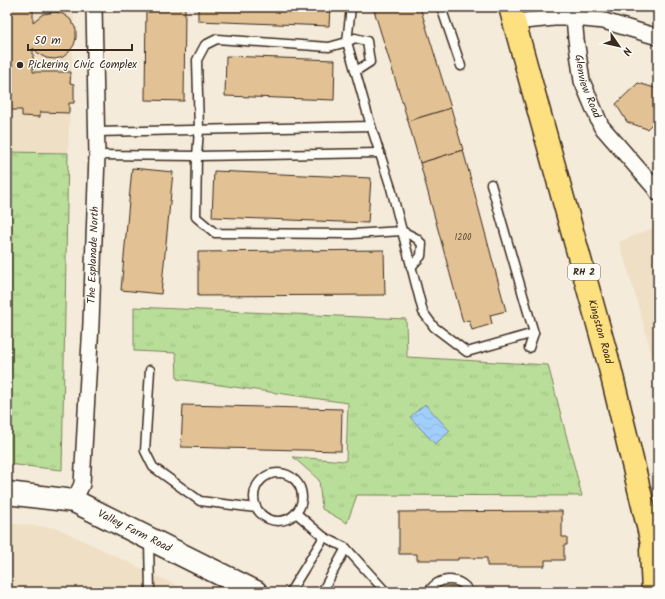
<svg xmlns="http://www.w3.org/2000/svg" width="665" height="599" font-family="Kalam,sans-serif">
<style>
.built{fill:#efdfc5}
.park{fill:url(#park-tufts);stroke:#7a845c}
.water{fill:url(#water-waves);stroke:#788da3}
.building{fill:#e2c295;stroke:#3b2a1e}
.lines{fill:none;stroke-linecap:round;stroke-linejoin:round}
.lane-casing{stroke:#3b2a1e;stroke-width:11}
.street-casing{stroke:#3b2a1e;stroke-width:18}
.secondary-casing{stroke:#3b2a1e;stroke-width:25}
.primary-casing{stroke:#3b2a1e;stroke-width:25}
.lane{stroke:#fdfcf7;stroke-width:8}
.street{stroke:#fdfcf7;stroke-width:15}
.secondary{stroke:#fdfcf7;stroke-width:22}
.primary{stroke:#fde080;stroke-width:22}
.poi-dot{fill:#3b2a1e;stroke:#fdfcf7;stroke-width:1.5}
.labels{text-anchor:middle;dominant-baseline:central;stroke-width:3;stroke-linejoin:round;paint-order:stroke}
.number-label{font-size:9px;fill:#65503c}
.shield{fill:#fdfcf7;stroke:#75695f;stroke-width:1}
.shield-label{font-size:10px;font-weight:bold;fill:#3b2a1e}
.poi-label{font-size:11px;fill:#3b2a1e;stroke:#fdfcf7;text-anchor:start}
.street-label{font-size:11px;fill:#3b2a1e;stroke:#fdfcf7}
</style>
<defs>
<pattern id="park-tufts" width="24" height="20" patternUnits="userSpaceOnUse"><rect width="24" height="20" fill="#b9de99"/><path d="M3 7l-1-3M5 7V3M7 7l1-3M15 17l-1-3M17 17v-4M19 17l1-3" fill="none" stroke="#a0bf83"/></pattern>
<pattern id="water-waves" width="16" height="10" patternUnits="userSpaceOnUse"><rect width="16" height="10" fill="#a1cffc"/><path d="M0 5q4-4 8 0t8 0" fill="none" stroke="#8cb2d8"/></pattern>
</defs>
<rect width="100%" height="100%" fill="#f5ebda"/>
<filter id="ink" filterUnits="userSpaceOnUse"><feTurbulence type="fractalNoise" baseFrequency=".025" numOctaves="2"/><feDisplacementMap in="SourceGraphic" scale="8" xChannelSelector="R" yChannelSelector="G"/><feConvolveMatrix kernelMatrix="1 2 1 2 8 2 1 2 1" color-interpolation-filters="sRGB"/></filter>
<g filter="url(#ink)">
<!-- built -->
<g class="built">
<path d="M7,7H74L68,153L7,152Z"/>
<path d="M658,226V376L630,277L619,242Z"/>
<path d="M7,523L57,528L190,592H7Z"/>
</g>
<!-- park -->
<g class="park">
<path d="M7,152L68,153L62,470L7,464Z"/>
<path d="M134,307L406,319L407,357L548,365L582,496L357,495L347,523L322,509L319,480L293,457L346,461L348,403L177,379L176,353L134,351Z"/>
</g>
<!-- water -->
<path class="water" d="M425,404L450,431L435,444L410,417Z"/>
<!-- building -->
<g class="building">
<path d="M7,7H33V22L43,14L55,12L63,14L70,19L76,29V38L74,45L69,52L63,57L55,59L46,58L39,54L33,48V72H71L70,83L74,84V103H69V113L40,112V117L22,116V110H7Z"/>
<path d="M146,7H185L184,101L145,100Z"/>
<path d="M198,7H330L329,26L198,21Z"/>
<path d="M373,7H420L451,108L408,121Z"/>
<path d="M226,56L335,60L334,100L225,96Z"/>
<path d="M638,83L658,89V118L647,129L627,122L616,104Z"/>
<path d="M451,108L463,150L420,163L408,121Z"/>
<path d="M463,150L506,311L490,315L492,324L472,330L469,320L463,322L420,163Z"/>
<path d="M132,168L173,172L161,294L121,290Z"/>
<path d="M214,171L371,178L368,223L212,217Z"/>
<path d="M384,250L385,295L198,296V252Z"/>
<path d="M183,405L342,409L341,451L181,447Z"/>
<path d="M562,511V537H567V545H564V560H545V566H487V558H458V560H417V554H399V512Z"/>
</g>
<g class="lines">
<!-- lane casing -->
<g class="lane-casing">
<g id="lane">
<path d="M441,7L461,66"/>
<path d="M217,39L329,47L347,42L371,126L391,188L402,231L352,234L215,233L196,217L197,156L199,130L197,60L205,45Z"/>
<path d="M347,42L355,38L367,41L370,62L356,71"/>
<path d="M347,42L351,7"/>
<path d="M96,132L371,126"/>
<path d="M97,155L197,156L380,153"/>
<path d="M491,184L534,333L529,348"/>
<path d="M402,231L423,312L434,327L467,352L534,333"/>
<path d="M402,231L416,238L422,244L421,256L411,267"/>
<path d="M150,370L145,451L153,467L200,501L256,508"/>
<circle cx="278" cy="497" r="24"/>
<path d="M296,513L324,537L346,548L385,591L389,592"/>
<path d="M149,541L150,592"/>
<path d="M290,592L324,537"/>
<path d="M322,592L346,548"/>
<path d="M429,592C437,576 461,576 469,592"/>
</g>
</g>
<!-- street casing -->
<g class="street-casing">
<g id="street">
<path id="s1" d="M574,18L576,39L582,81L601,126L654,187L658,193"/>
<path d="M514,22L554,18H574L604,21L658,37"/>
<path id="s2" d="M74,501L82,484L91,323L97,155L94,7"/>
</g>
</g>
<!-- secondary casing -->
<g class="secondary-casing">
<g id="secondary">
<path id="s3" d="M7,493L74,501L256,592"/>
</g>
</g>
<!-- primary casing -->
<g class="primary-casing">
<g id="primary">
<path id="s4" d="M510,7L609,364L651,539L658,566"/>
<path d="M651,550L653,592"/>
</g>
</g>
<!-- lane -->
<use href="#lane" class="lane"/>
<!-- street -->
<use href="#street" class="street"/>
<!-- secondary -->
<use href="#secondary" class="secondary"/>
<!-- primary -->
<use href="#primary" class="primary"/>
</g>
</g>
<!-- markers -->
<circle class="poi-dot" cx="20" cy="65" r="4"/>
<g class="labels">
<!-- number labels -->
<g class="number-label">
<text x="463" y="237">1200</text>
</g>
<!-- shield labels -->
<rect class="shield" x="568" y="264" width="32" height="16" rx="3"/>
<g class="shield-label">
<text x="584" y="272">RH 2</text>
</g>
<!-- poi labels -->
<g class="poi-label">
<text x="28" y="65">Pickering Civic Complex</text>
</g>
<!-- street labels -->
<g class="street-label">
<text stroke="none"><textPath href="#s1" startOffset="70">Glenview Road</textPath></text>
<text stroke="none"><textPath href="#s2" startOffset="248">The Esplanade North</textPath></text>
<text stroke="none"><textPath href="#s4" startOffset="337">Kingston Road</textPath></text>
<text stroke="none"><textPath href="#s3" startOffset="135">Valley Farm Road</textPath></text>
</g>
</g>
<!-- margin -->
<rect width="665" height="599" fill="none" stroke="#fdfcf7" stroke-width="24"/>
<rect x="12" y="12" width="641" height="575" fill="none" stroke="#3b2a1e" stroke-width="1.5" filter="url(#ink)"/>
<!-- north arrow -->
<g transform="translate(619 46) rotate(124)" stroke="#fdfcf7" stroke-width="3" paint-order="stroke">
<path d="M0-3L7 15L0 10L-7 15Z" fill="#3b2a1e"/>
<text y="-6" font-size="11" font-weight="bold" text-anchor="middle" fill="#3b2a1e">N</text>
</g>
<!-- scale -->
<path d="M28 44v6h104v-6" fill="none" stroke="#3b2a1e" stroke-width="2"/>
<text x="34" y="44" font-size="12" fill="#3b2a1e" stroke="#fdfcf7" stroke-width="3" paint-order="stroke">50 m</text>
</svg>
